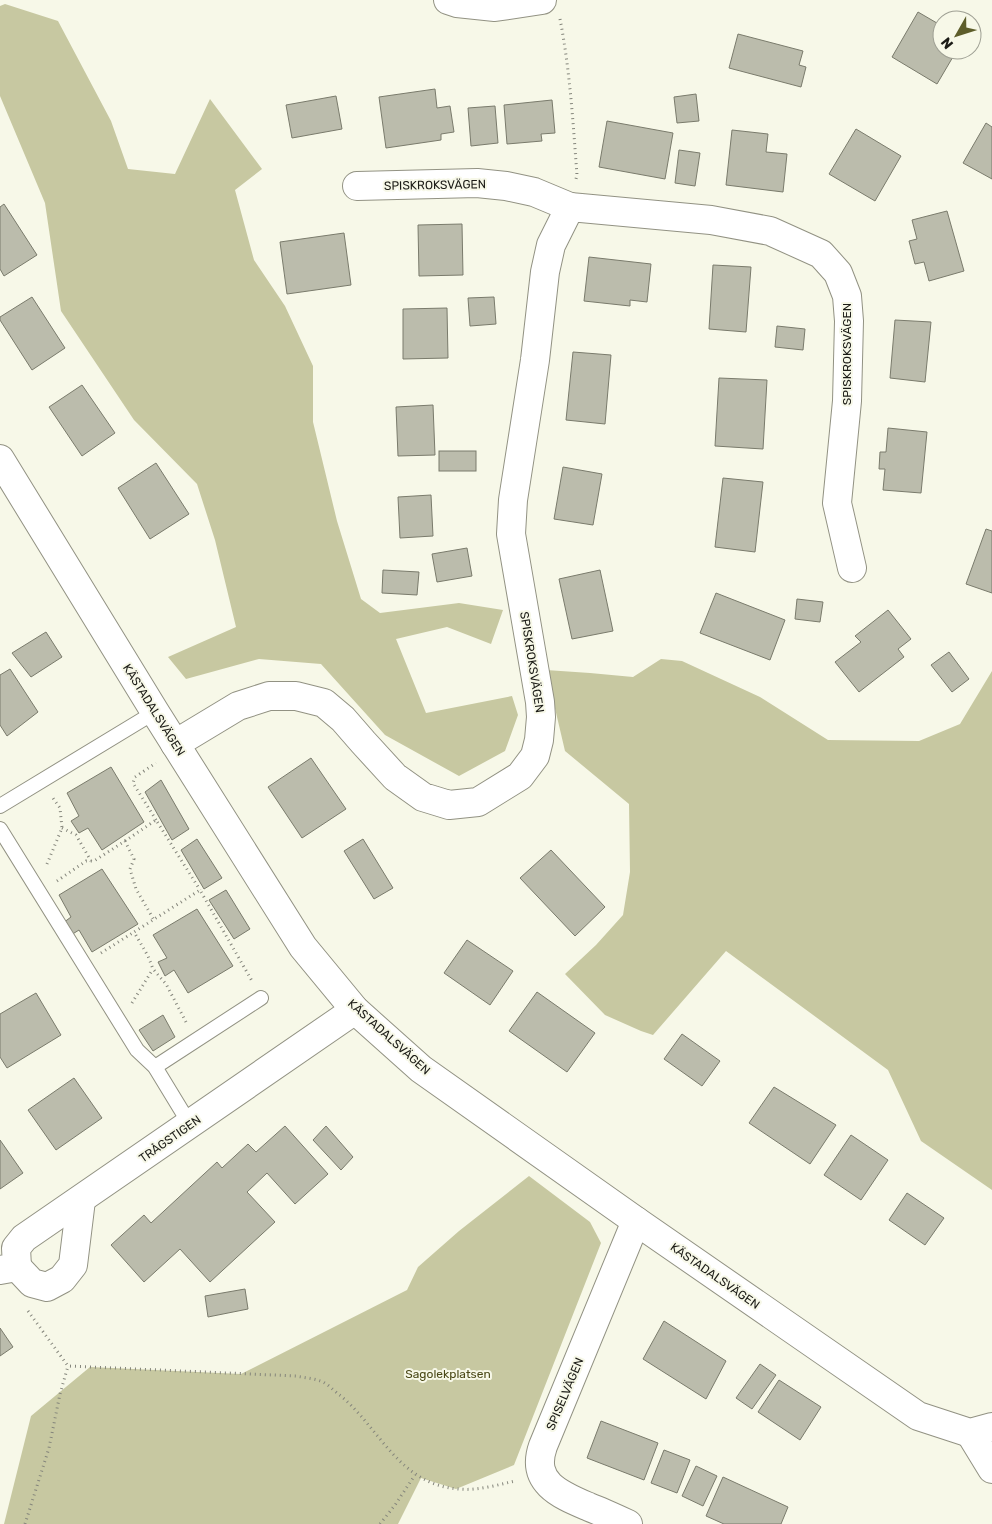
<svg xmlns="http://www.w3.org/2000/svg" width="992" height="1524" font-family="Rubik,sans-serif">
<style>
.green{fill:#c7c8a1}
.building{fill:#bbbcac;stroke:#7a7b6c}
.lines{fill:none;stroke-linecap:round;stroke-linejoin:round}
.lane-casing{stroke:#929283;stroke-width:16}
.street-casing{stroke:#929283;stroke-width:30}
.path{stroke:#84857b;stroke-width:3;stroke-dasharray:1 4;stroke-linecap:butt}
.lane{stroke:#fff;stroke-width:14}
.street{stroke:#fff;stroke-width:28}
.labels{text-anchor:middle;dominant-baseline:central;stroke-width:4;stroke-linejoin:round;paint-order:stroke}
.street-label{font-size:12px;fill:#1b1b16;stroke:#f7f8e8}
.park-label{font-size:12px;fill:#494816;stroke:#f7f8e8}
</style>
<rect width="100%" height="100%" fill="#f7f8e8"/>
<!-- green -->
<g class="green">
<path d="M5,4L58,21L111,121L128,169L175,174L210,99L262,169L235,190L254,260L285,306L313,366V422L337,521L361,599L380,613L459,603L503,610L491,644L447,627L396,639L426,713L512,696L518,715L505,751L459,776L385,735L321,664L259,659L186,679L168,657L236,627L215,540L197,484L134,420L61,311L45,203L0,96V6Z"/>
<path d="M661,659L682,661L760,697L828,740L919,741L960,724L992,671V1190L921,1141L888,1070L726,951L653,1035L641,1031L605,1015L565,974L596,945L623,915L630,872L629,804L565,751L546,670L590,673L633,677Z"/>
<path d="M529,1176L590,1222L601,1243L514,1465L456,1489L421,1478L398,1524H4L31,1416L90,1367L241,1374L407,1290L418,1267L459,1231Z"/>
</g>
<!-- building -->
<g class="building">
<path d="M918,12L942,26V50H957L937,84L892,57Z"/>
<path d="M738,34L803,51L799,65L806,67L801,87L729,68Z"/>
<path d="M435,89L437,108L450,106L454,132L441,134V140L386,148L379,97Z"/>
<path d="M696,94L699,121L677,123L674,97Z"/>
<path d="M336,96L342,129L292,138L286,105Z"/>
<path d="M552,100L555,133L541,134L542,141L507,144L504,105Z"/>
<path d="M495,106L498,143L471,146L468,108Z"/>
<path d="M607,121L673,133L665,179L599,167Z"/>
<path d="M986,123L992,127V179L963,163Z"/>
<path d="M856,129L901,156L875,201L829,174Z"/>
<path d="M732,130L768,134L766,152L787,154L783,192L726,185Z"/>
<path d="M679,150L700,153L695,186L675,183Z"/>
<path d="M4,204L37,255L4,276L0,269V207Z"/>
<path d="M947,211L964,271L929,281L924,262L915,264L909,241L917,239L912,220Z"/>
<path d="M462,224L463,275L419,276L418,225Z"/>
<path d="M344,233L351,285L287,294L280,242Z"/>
<path d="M589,257L651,264L647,302L630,300V306L584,301Z"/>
<path d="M713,265L751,267L746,332L709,329Z"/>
<path d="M32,297L65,348L32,370L0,320V317Z"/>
<path d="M494,297L496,324L470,326L468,298Z"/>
<path d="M447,308L448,358L403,359V309Z"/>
<path d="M895,320L931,322L925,382L890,378Z"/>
<path d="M777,326L805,329L803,350L775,347Z"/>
<path d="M573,352L611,355L605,424L566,420Z"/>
<path d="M719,378L767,380L763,449L715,446Z"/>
<path d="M82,385L115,433L82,456L49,407Z"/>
<path d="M433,405L435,455L398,456L396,407Z"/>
<path d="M888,428L927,432L921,493L883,490L885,469H879L880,452H886Z"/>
<rect x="439" y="451" width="37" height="20"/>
<path d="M156,463L189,514L150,539L118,488Z"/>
<path d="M563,467L602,474L593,525L554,519Z"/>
<path d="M723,478L763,482L755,552L715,547Z"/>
<path d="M431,495L433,536L400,538L398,497Z"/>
<path d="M986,529L992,531V593L966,584Z"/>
<path d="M467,548L472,576L437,582L432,554Z"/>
<path d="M383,570L419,572L417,595L382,593Z"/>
<path d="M600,570L613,631L572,639L559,579Z"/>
<path d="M716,593L785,620L770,660L700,633Z"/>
<path d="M797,599L823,602L820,622L795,619Z"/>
<path d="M888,610L911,639L898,649L904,657L859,692L835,662L861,642L855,636Z"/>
<path d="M46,632L62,657L31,677L12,653Z"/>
<path d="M949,652L969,679L952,692L931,665Z"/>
<path d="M10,669L38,712L7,736L0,725V675Z"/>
<path d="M311,758L346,809L302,838L268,787Z"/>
<path d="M111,767L144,822L102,850L88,828L79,833L71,821L79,816L67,793Z"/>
<path d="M161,780L189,829L172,840L145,792Z"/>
<path d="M197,839L222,878L204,889L181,850Z"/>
<path d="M363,839L393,888L374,899L344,851Z"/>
<path d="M551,850L605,907L575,936L520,878Z"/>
<path d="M102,869L138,924L92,952L79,930L71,935L63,923L71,917L59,895Z"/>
<path d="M226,890L250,929L234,939L209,900Z"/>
<path d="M197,909L233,966L188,993L174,970L165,976L158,962L167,958L153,935Z"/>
<path d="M467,940L513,971L490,1005L444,973Z"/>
<path d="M537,992L595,1033L567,1072L509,1031Z"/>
<path d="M36,993L61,1035L7,1068L0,1057V1014Z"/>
<path d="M163,1015L175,1037L153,1051L139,1030Z"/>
<path d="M682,1034L720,1061L702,1086L664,1059Z"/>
<path d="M74,1078L102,1118L56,1150L28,1110Z"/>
<path d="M774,1087L836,1125L810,1164L749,1123Z"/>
<path d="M285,1126L328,1174L295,1204L267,1173L247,1192L275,1222L210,1282L180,1249L144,1282L111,1245L144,1215L151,1223L217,1162L222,1168L248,1144L256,1152Z"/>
<path d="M326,1126L353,1157L341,1170L313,1140Z"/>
<path d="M851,1135L888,1160L861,1200L824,1175Z"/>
<path d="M0,1140L23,1173L0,1189Z"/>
<path d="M907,1193L944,1218L925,1245L889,1220Z"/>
<path d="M245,1289L248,1309L208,1317L205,1296Z"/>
<path d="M664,1321L726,1361L706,1399L643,1359Z"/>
<path d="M0,1328L13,1347L0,1356Z"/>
<path d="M760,1364L776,1375L752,1409L736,1398Z"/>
<path d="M779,1380L821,1407L800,1440L758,1412Z"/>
<path d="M601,1421L658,1443L644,1480L587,1458Z"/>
<path d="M664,1450L690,1460L677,1493L651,1483Z"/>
<path d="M696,1466L717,1476L703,1506L682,1496Z"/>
<path d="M723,1477L788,1507L781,1524H724L706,1516Z"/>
</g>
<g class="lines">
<!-- lane casing -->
<g class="lane-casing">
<g id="lane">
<path d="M0,806L155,712"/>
<path d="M0,829L137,1050L155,1067L183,1113L192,1123"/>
<path d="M155,1067L261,998"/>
</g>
</g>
<!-- street casing -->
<g class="street-casing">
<g id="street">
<path d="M448,0L457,3L495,7L542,0"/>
<path d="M357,186L477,183L506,186L534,192L570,207"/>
<path d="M0,459L155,712L303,947L355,1010L421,1069L636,1221L918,1416L970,1433L992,1427"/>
<path d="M175,744L238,706L269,696H296L324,703L343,719L363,742L395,777L423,797L449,805L478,802L520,776L535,756L539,740L541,717L540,702L511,534L513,500L535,360L545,272L551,245L570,207L711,220L770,231L821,254L838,273L847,296L849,321L847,401L837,503L852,568"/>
<path d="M17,1267L32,1283L47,1287L62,1279L73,1265L81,1200"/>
<path d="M0,1270L17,1267L16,1248L24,1238L355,1010"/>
<path d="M970,1433L992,1469"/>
<path d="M628,1524C615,1518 602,1512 589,1507C561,1495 530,1483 543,1446L636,1221"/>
</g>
</g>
<!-- path -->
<g class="path">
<path d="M560,19C570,70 573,123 577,175L576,179"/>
<path d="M156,820L133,783L135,777L156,763"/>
<path d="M62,828L76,835L91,861"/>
<path d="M125,841L156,820L200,890"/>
<path d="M47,864L62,828L60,808L53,798"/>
<path d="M57,881L86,861H94L125,841L134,859L130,869L136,889L154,920"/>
<path d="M101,953L134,932"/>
<path d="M132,1003L153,969"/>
<path d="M186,1022L166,984L153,969L148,956L134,932L200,890L252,981"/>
<path d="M28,1311L68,1366L296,1376C305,1378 314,1378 323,1382C329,1385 335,1392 341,1396C381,1430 399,1484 458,1489C477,1491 497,1485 515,1481"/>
<path d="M25,1524L49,1448L60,1394L68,1366"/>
<path d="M380,1524L395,1505L415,1475"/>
</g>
<!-- lane -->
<use href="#lane" class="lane"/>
<!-- street -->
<use href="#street" class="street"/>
</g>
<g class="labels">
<!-- street labels -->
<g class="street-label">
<text transform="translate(435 185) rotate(-1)">SPISKROKSVÄGEN</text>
<text transform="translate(847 354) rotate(-90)">SPISKROKSVÄGEN</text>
<text transform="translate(532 662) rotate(81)">SPISKROKSVÄGEN</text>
<text transform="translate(154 710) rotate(58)">KÄSTADALSVÄGEN</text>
<text transform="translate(389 1037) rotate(42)">KÄSTADALSVÄGEN</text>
<text transform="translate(170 1139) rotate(-35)">TRÅGSTIGEN</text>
<text transform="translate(715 1276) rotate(35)">KÄSTADALSVÄGEN</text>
<text transform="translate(565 1394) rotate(-67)">SPISELVÄGEN</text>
</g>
<!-- park labels -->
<g class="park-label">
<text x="448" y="1374">Sagolekplatsen</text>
</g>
</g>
<!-- north arrow -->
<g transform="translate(957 35) rotate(231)"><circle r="24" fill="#f7f8e8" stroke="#9fa094"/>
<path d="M0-4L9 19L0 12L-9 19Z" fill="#5d5d2a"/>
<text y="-8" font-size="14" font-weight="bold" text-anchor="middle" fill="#1b1b16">N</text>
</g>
</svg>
